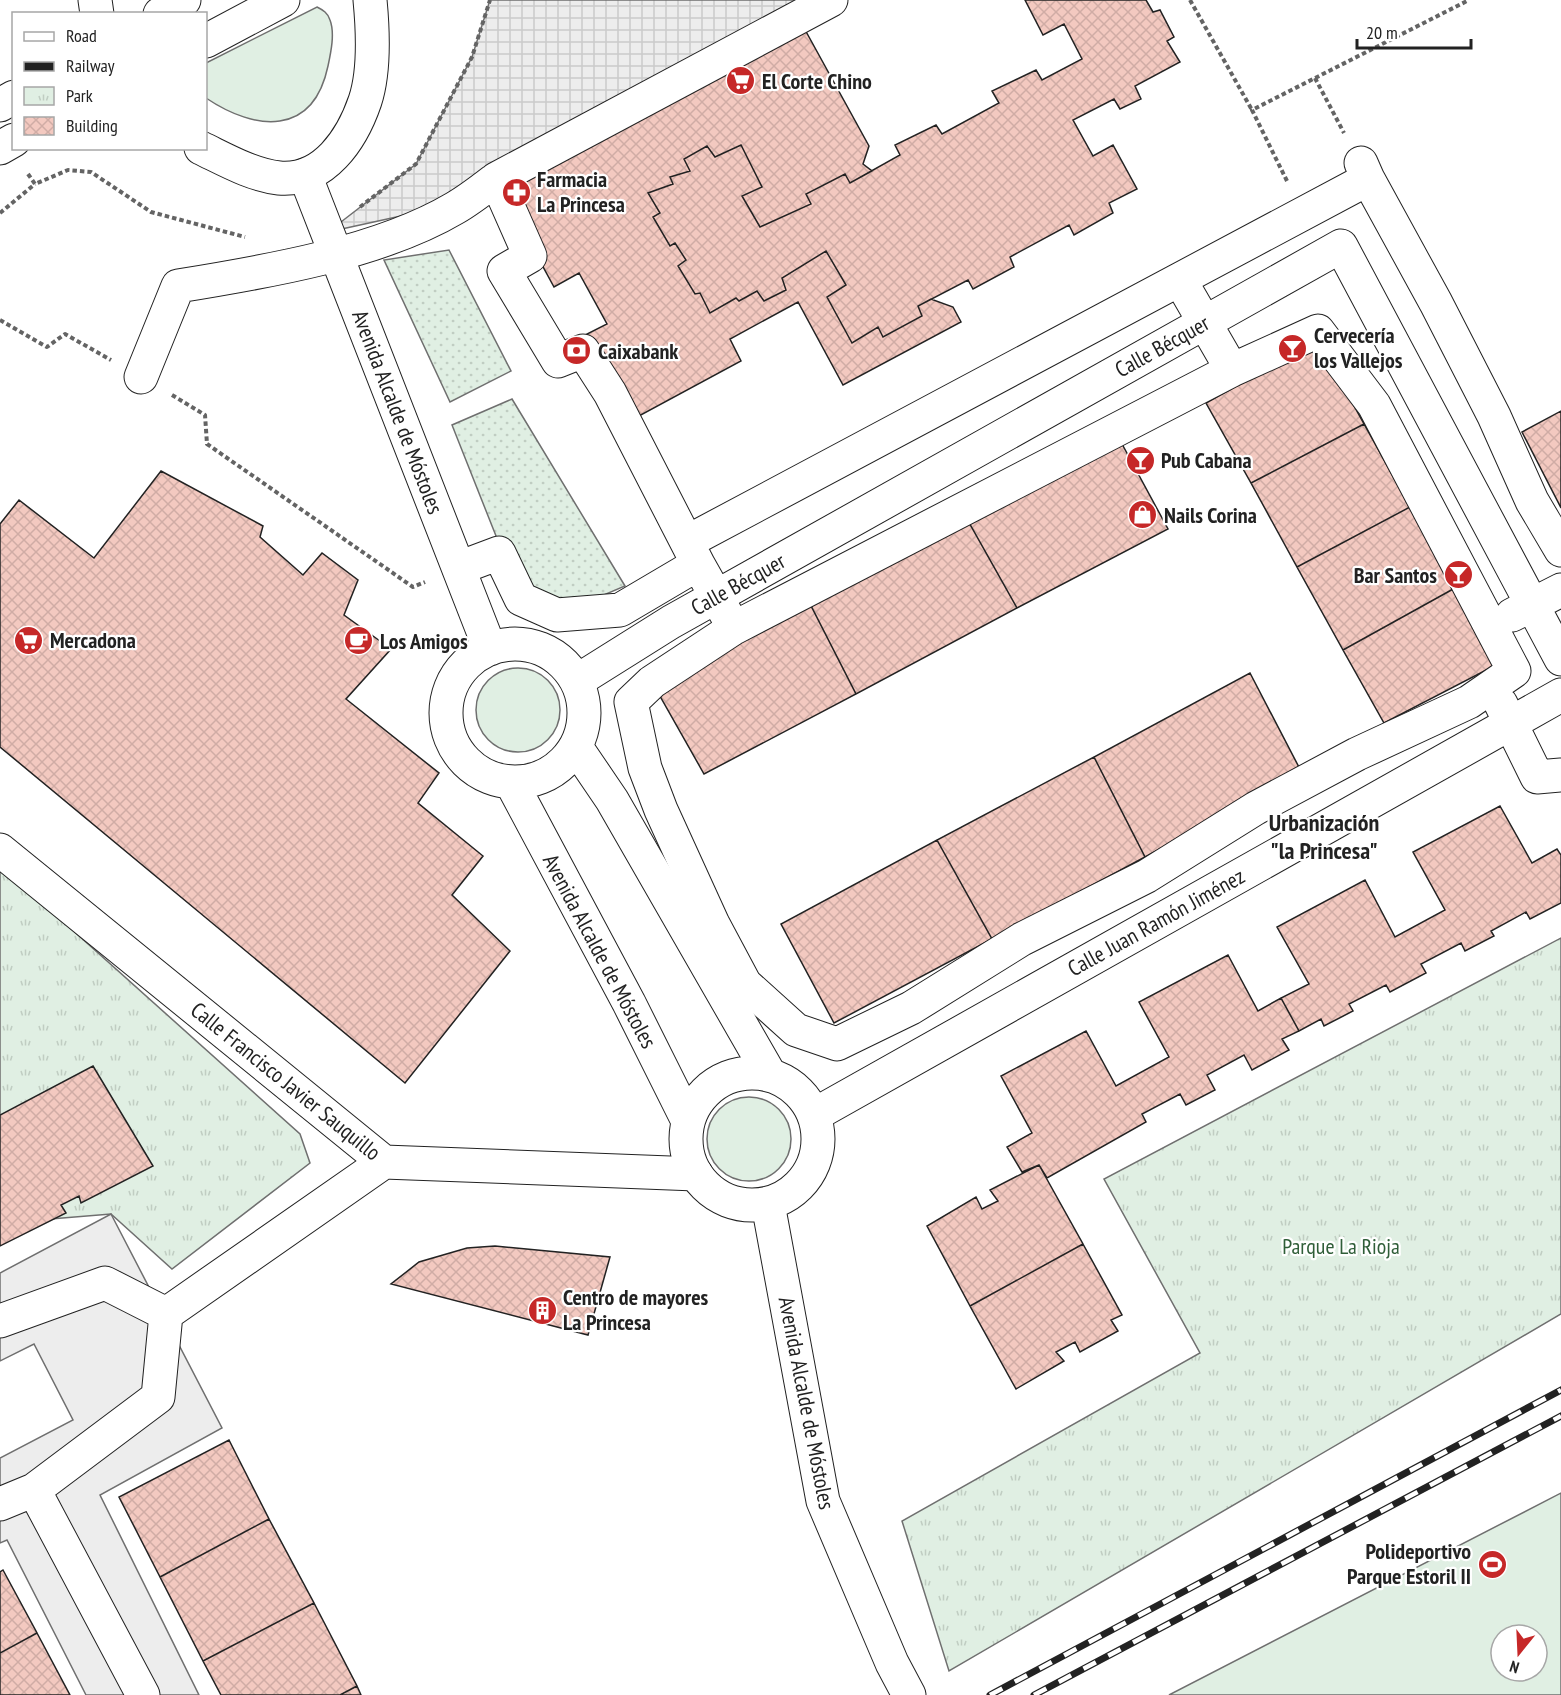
<svg xmlns="http://www.w3.org/2000/svg" width="1561" height="1695" viewBox="0 0 1561 1695" font-family="'PT Sans Narrow',sans-serif">
<style>
.grass{fill:url(#grass-dots);stroke:#6f6f6f;stroke-width:1.5}
.park{fill:url(#park-tufts);stroke:#6f6f6f;stroke-width:1.5}
.garden{fill:#e0efe3;stroke:#6f6f6f;stroke-width:1.5;fill-rule:evenodd}
.parking{fill:#ededed;stroke:#6f6f6f;stroke-width:1.5}
.plaza{fill:url(#plaza-grid);stroke:#6f6f6f;stroke-width:1.5}
.building{fill:url(#building-cross-hatch);stroke:#222;stroke-width:1.5}
.lines{fill:none;stroke-linecap:round;stroke-linejoin:round}
.street-casing{stroke:#222;stroke-width:35}
.secondary-casing{stroke:#222;stroke-width:35}
.primary-casing{stroke:#222;stroke-width:35}
.path{stroke:#646464;stroke-width:4;stroke-dasharray:4.5 3;stroke-linecap:butt}
.street{stroke:#fff;stroke-width:33}
.secondary{stroke:#fff;stroke-width:33}
.primary{stroke:#fff;stroke-width:33}
.rail-casing{stroke:#222;stroke-width:7}
.rail{stroke:#fff;stroke-width:4.5;stroke-dasharray:14;stroke-linecap:butt}
.labels{text-anchor:middle;stroke-width:4.5;stroke-linejoin:round;paint-order:stroke}
.poi-label{font-size:22px;font-weight:bold;fill:#222;stroke:#fff;text-anchor:start}
.street-label{font-size:22px;fill:#222;stroke:#fff}
.park-label{font-size:22px;fill:#2f5e38;stroke:#fff}
.neighbourhood-label{font-size:24px;font-weight:bold;fill:#222;stroke:#fff}
</style>
<defs>
<pattern id="grass-dots" width="8" height="8" patternUnits="userSpaceOnUse" patternTransform="scale(1.5)"><rect width="8" height="8" fill="#e0efe3"/><path d="M2 2h.1M6 6h.1" fill="none" stroke="#c0cdc2" stroke-width="1.8" stroke-linecap="round"/></pattern>
<pattern id="park-tufts" width="24" height="20" patternUnits="userSpaceOnUse" patternTransform="scale(1.5)"><rect width="24" height="20" fill="#e0efe3"/><path d="M3 7l-1-3M5 7V3M7 7l1-3M15 17l-1-3M17 17v-4M19 17l1-3" fill="none" stroke="#c0cdc2"/></pattern>
<pattern id="plaza-grid" width="8" height="8" patternUnits="userSpaceOnUse" patternTransform="scale(1.5)"><rect width="8" height="8" fill="#ededed"/><path d="M0 4h8M4 0v8" fill="none" stroke="#cbcbcb"/></pattern>
<pattern id="building-cross-hatch" width="8" height="8" patternUnits="userSpaceOnUse" patternTransform="scale(1.5)"><rect width="8" height="8" fill="#f3c9c0"/><path d="M0 0l8 8M0 8l8-8" fill="none" stroke="#d0aca5"/></pattern>
</defs>
<rect width="100%" height="100%" fill="#fff"/>
<path class="grass" d="M449,250L511,371L450,402L384,260Z
M512,399L625,586L557,615L521,599L452,425Z"/>
<path class="park" d="M0,865L300,1134L310,1163L172,1269L111,1214L14,1222L0,1231Z
M1561,938V1314L949,1671L902,1521L1200,1353L1104,1179Z"/>
<path class="garden" d="M317,7C323,10 328,13 330,20C335,33 331,52 328,66C313,137 255,131 206,98V63Z
M476 710a42 42 0 1 1 84 0a42 42 0 1 1-84 0Z
M707 1139a42 42 0 1 1 84 0a42 42 0 1 1-84 0Z
M1561,1493V1695H1169ZM1501,1635H1537V1671H1501Z"/>
<path class="parking" d="M111,1214L222,1428L100,1495L199,1695H86L7,1540L0,1543V1458L73,1420L34,1344L0,1361V1273Z"/>
<path class="plaza" d="M490,0H832L442,207L328,232L416,164L472,57Z"/>
<path class="building" d="M1025,0H1146L1153,12L1160,10L1174,37L1167,41L1180,62L1135,86L1141,99L1120,109L1114,99L1073,120L1093,156L1113,145L1137,189L1109,203L1113,213L1074,235L1069,225L1010,257L1014,267L973,289L968,280L918,306L922,316L883,337L878,327L852,343L827,297L846,285L826,251L782,278L786,290L764,301L757,291L739,301L736,298L710,313L700,293L695,294L678,266L686,260L675,243L670,246L653,217L660,213L648,193L673,184L670,177L690,171L684,159L707,146L715,157L741,145L762,187L742,196L760,227L811,204L806,194L845,174L850,183L900,155L895,145L936,125L942,134L999,103L992,91L1036,70L1042,80L1082,59L1064,24L1043,35Z
M798,17L869,146L863,164L872,171L850,183L845,174L806,194L811,204L760,227L742,196L762,187L741,145L715,157L707,146L684,159L690,171L670,177L673,184L648,193L660,213L653,217L670,246L675,243L686,260L678,266L695,294L700,293L710,313L736,298L739,301L757,291L764,301L786,290L782,278L826,251L846,285L827,297L852,343L878,327L883,337L922,316L918,306L931,299L953,307L961,322L843,385L798,302L730,339L741,361L626,423L585,335L607,324L579,273L554,287L498,184Z
M1318,341L1364,424L1251,483L1206,403Z
M1561,411V508L1522,432Z
M1364,424L1410,507L1297,567L1251,483Z
M1115,431L1168,529L1017,608L962,510Z
M161,471L263,526L260,537L303,575L322,553L358,580L344,615L391,649L346,699L439,773L418,803L483,856L452,895L510,951L405,1083L0,747V524L19,500L94,558Z
M1410,507L1455,588L1343,650L1297,567Z
M962,510L1017,608L856,694L804,592Z
M1455,588L1498,664L1384,723L1343,650Z
M804,592L856,694L704,774L652,682Z
M1250,673L1302,773L1145,857L1094,757Z
M1094,757L1145,857L992,939L937,840Z
M1500,806L1532,863L1557,849L1561,855V903L1530,919L1526,912L1491,931L1494,936L1465,951L1461,943L1421,964L1426,973L1390,992L1386,985L1349,1004L1353,1011L1324,1026L1321,1019L1299,1031L1281,998L1309,984L1277,927L1365,880L1395,937L1445,910L1413,852Z
M937,840L992,939L834,1023L781,924Z
M1228,955L1258,1011L1281,998L1299,1031L1282,1039L1289,1050L1252,1070L1244,1055L1207,1075L1215,1090L1186,1105L1180,1094L1142,1114L1146,1122L1047,1178L1039,1165L1022,1172L1007,1147L1032,1133L1001,1076L1086,1031L1116,1086L1169,1057L1139,1002Z
M93,1066L153,1166L81,1203L79,1196L61,1205L66,1213L0,1246V1115Z
M1039,1165L1083,1244L970,1306L927,1226L976,1197L982,1209L998,1201L990,1190Z
M1083,1244L1122,1315L1111,1320L1118,1331L1080,1352L1075,1342L1056,1352L1064,1361L1016,1389L970,1306Z
M495,1246L610,1257L588,1335L391,1284L419,1262L467,1248Z
M229,1440L269,1519L160,1577L119,1497Z
M269,1519L314,1603L203,1661L160,1577Z
M3,1570L37,1633L0,1653V1572Z
M314,1603L357,1686L340,1695H221L203,1661Z
M37,1633L70,1695H0V1653Z
M357,1686L361,1695H340Z"/>
<g class="lines">
<defs>
<path id="street" d="M496,179L831,0
M1368,179L1436,303L1494,416L1532,501L1561,550
M1180,280L1232,370
M141,377L178,286C265,272 379,253 455,208C469,200 483,189 496,179L530,256L504,271L558,361L583,351L610,393L698,564L620,610L557,615L521,599L499,553L459,568
M687,542L1368,179L1361,163
M698,564L734,628L1232,370L1318,331L1374,405L1514,671L1469,702L1357,754L1256,808L1147,876L1022,939L911,1008L837,1044L796,1030L745,984L713,924L661,810L645,768L631,702L652,682L734,628
M1512,615L1561,590
M577,681L671,622L1341,246L1561,659
M1501,704L1537,777L1561,775
M0,850L384,1162L696,1174
M814,1115L1561,695
M0,1321L105,1283L166,1314
M34,1490L143,1695
M0,1504L34,1490L158,1397L166,1314L384,1162"/>
<path id="secondary" d="M305,175L490,649
M446 713a69 69 0 1 1 138 0a69 69 0 1 1-138 0Z
M576,747L612,800L770,1075
M511,782L629,1003L688,1121
M686 1139a66 66 0 1 1 132 0a66 66 0 1 1-132 0Z
M768,1204L823,1501L892,1663L909,1695"/>
<path id="primary" d="M95,0L97,14
M160,14L184,0
M206,41L283,0
M0,105L14,97
M0,148L14,140
M201,148C226,160 252,175 279,178C324,182 352,139 365,101C375,71 373,31 370,0"/>
</defs>
<use href="#street" class="street-casing"/>
<use href="#secondary" class="secondary-casing"/>
<use href="#primary" class="primary-casing"/>
<path class="path" d="M1190,0L1252,110
M1315,78L1344,133
M28,174L35,184L68,170L91,172L151,212L245,237
M1287,181L1252,110L1469,0
M360,207L416,164L472,57L490,0
M0,213L35,184
M0,320L47,347L65,334L111,360
M172,395L205,415L207,444L413,587L425,582"/>
<use href="#street" class="street"/>
<use href="#secondary" class="secondary"/>
<use href="#primary" class="primary"/>
<defs>
<path id="rail" d="M990,1695L1561,1390
M1034,1695L1561,1416"/>
</defs>
<use href="#rail" class="rail-casing"/>
<use href="#rail" class="rail"/>
</g>
<defs>
<symbol id="supermarket-disc" viewBox="-11 -11 22 22"><circle r="9.5" fill="#c62828" stroke="#fff"/><path d="M-6-5.5h2.5l.6 2H6L4.5 2H-2.5L-4.4-4H-6ZM-1.5 3.2a1.3 1.3 0 1 0 .1 0ZM3 3.2a1.3 1.3 0 1 0 .1 0Z" fill="#fff"/></symbol>
<symbol id="pharmacy-disc" viewBox="-11 -11 22 22"><circle r="9.5" fill="#c62828" stroke="#fff"/><path d="M-2-6h4v4h4v4h-4v4h-4v-4h-4v-4h4Z" fill="#fff"/></symbol>
<symbol id="bar-disc" viewBox="-11 -11 22 22"><circle r="9.5" fill="#c62828" stroke="#fff"/><path d="M-6-5H6L.8 .8V4.5H3.5V6h-7V4.5H-.8V.8Z" fill="#fff"/></symbol>
<symbol id="bank-disc" viewBox="-11 -11 22 22"><circle r="9.5" fill="#c62828" stroke="#fff"/><path d="M-6-4H6V4H-6ZM0-2.3a2.3 2.3 0 1 0 0 4.6a2.3 2.3 0 1 0 0-4.6Z" fill="#fff"/></symbol>
<symbol id="shop-disc" viewBox="-11 -11 22 22"><circle r="9.5" fill="#c62828" stroke="#fff"/><path d="M-5-2.5h2.3a2.7 3.5 0 0 1 5.4 0H5L5.5 6h-11ZM-1.5-2.5h3a1.5 2.3 0 0 0-3 0Z" fill="#fff"/></symbol>
<symbol id="cafe-disc" viewBox="-11 -11 22 22"><circle r="9.5" fill="#c62828" stroke="#fff"/><path d="M-5.5-4.5H6V0H3Q3 3.5 0 3.5H-2.5Q-5.5 3.5-5.5 0ZM3-3.2v2h1.7v-2ZM-6 4.5H4V6H-6Z" fill="#fff"/></symbol>
<symbol id="building-disc" viewBox="-11 -11 22 22"><circle r="9.5" fill="#c62828" stroke="#fff"/><path d="M-4-6H4V6H1V3H-1V6H-4ZM-2.5-4.3h1.7v1.8h-1.7ZM.8-4.3h1.7v1.8H.8ZM-2.5-1h1.7V.8h-1.7ZM.8-1h1.7V.8H.8Z" fill="#fff"/></symbol>
<symbol id="stadium-disc" viewBox="-11 -11 22 22"><circle r="9.5" fill="#c62828" stroke="#fff"/><path d="M0-5a6.5 5 0 1 0 0 10a6.5 5 0 1 0 0-10ZM-3.5-1.8h7v3.6h-7Z" fill="#fff"/></symbol>
</defs>
<g fill-rule="evenodd">
<use href="#supermarket-disc" x="724" y="64" width="33" height="33"/>
<use href="#pharmacy-disc" x="500" y="176" width="33" height="33"/>
<use href="#bar-disc" x="1276" y="332" width="33" height="33"/>
<use href="#bank-disc" x="560" y="334" width="33" height="33"/>
<use href="#bar-disc" x="1124" y="444" width="33" height="33"/>
<use href="#shop-disc" x="1126" y="498" width="33" height="33"/>
<use href="#bar-disc" x="1442" y="558" width="33" height="33"/>
<use href="#supermarket-disc" x="12" y="624" width="33" height="33"/>
<use href="#cafe-disc" x="342" y="624" width="33" height="33"/>
<use href="#building-disc" x="526" y="1294" width="33" height="33"/>
<use href="#stadium-disc" x="1476" y="1548" width="33" height="33"/>
</g>
<g class="labels">
<g class="poi-label">
<text x="762" y="89">El Corte Chino</text>
<text x="537" y="187">Farmacia<tspan x="537" dy="25">La Princesa</tspan></text>
<text x="1314" y="343">Cervecería<tspan x="1314" dy="25">los Vallejos</tspan></text>
<text x="598" y="359">Caixabank</text>
<text x="1161" y="468">Pub Cabana</text>
<text x="1164" y="523">Nails Corina</text>
<text x="1437" y="583" text-anchor="end">Bar Santos</text>
<text x="50" y="648">Mercadona</text>
<text x="380" y="649">Los Amigos</text>
<text x="563" y="1305">Centro de mayores<tspan x="563" dy="25">La Princesa</tspan></text>
<text x="1471" y="1559" text-anchor="end">Polideportivo<tspan x="1471" dy="25">Parque Estoril II</tspan></text>
</g>
<g class="street-label">
<text transform="translate(1162 346) rotate(-29)" y="8">Calle Bécquer</text>
<text transform="translate(398 412) rotate(69)" y="8">Avenida Alcalde de Móstoles</text>
<text transform="translate(738 584) rotate(-29)" y="8">Calle Bécquer</text>
<text transform="translate(1156 922) rotate(-29)" y="8">Calle Juan Ramón Jiménez</text>
<text transform="translate(600 951) rotate(62)" y="8">Avenida Alcalde de Móstoles</text>
<text transform="translate(286 1081) rotate(39)" y="8">Calle Francisco Javier Sauquillo</text>
<text transform="translate(807 1403) rotate(79)" y="8">Avenida Alcalde de Móstoles</text>
</g>
<g class="park-label">
<text x="1341" y="1254">Parque La Rioja</text>
</g>
<g class="neighbourhood-label">
<text x="1324" y="831">Urbanización<tspan x="1324" dy="28">"la Princesa"</tspan></text>
</g>
</g>
<rect x="12" y="12" width="195" height="138" fill="#ffffff" stroke="#a7a7a7" stroke-width="1.5"/>
<rect x="24" y="32" width="30" height="9" fill="#ffffff" stroke="#a7a7a7" stroke-width="1.5"/>
<text x="66" y="42" font-size="18" fill="#222222">Road</text>
<rect x="24" y="62" width="30" height="9" fill="#222222" stroke="#a7a7a7" stroke-width="1.5"/>
<text x="66" y="72" font-size="18" fill="#222222">Railway</text>
<rect x="24" y="87" width="30" height="18" fill="url(#park-tufts)" stroke="#a7a7a7" stroke-width="1.5"/>
<text x="66" y="102" font-size="18" fill="#222222">Park</text>
<rect x="24" y="117" width="30" height="18" fill="url(#building-cross-hatch)" stroke="#a7a7a7" stroke-width="1.5"/>
<text x="66" y="132" font-size="18" fill="#222222">Building</text>
<g transform="translate(1519 1653) rotate(198)"><circle r="28" fill="#ffffff" stroke="#a7a7a7" stroke-width="1.5"/>
<path d="M0-4.5L10 22L0 15L-10 22Z" fill="#c62828"/>
<text y="-9" font-size="16" font-weight="bold" text-anchor="middle" fill="#222222">N</text>
</g>
<path d="M1357 39v9h114v-9" fill="none" stroke="#222222" stroke-width="3"/>
<text x="1366" y="39" font-size="18" fill="#222222" stroke="#ffffff" stroke-width="4.5" paint-order="stroke">20 m</text>
</svg>
